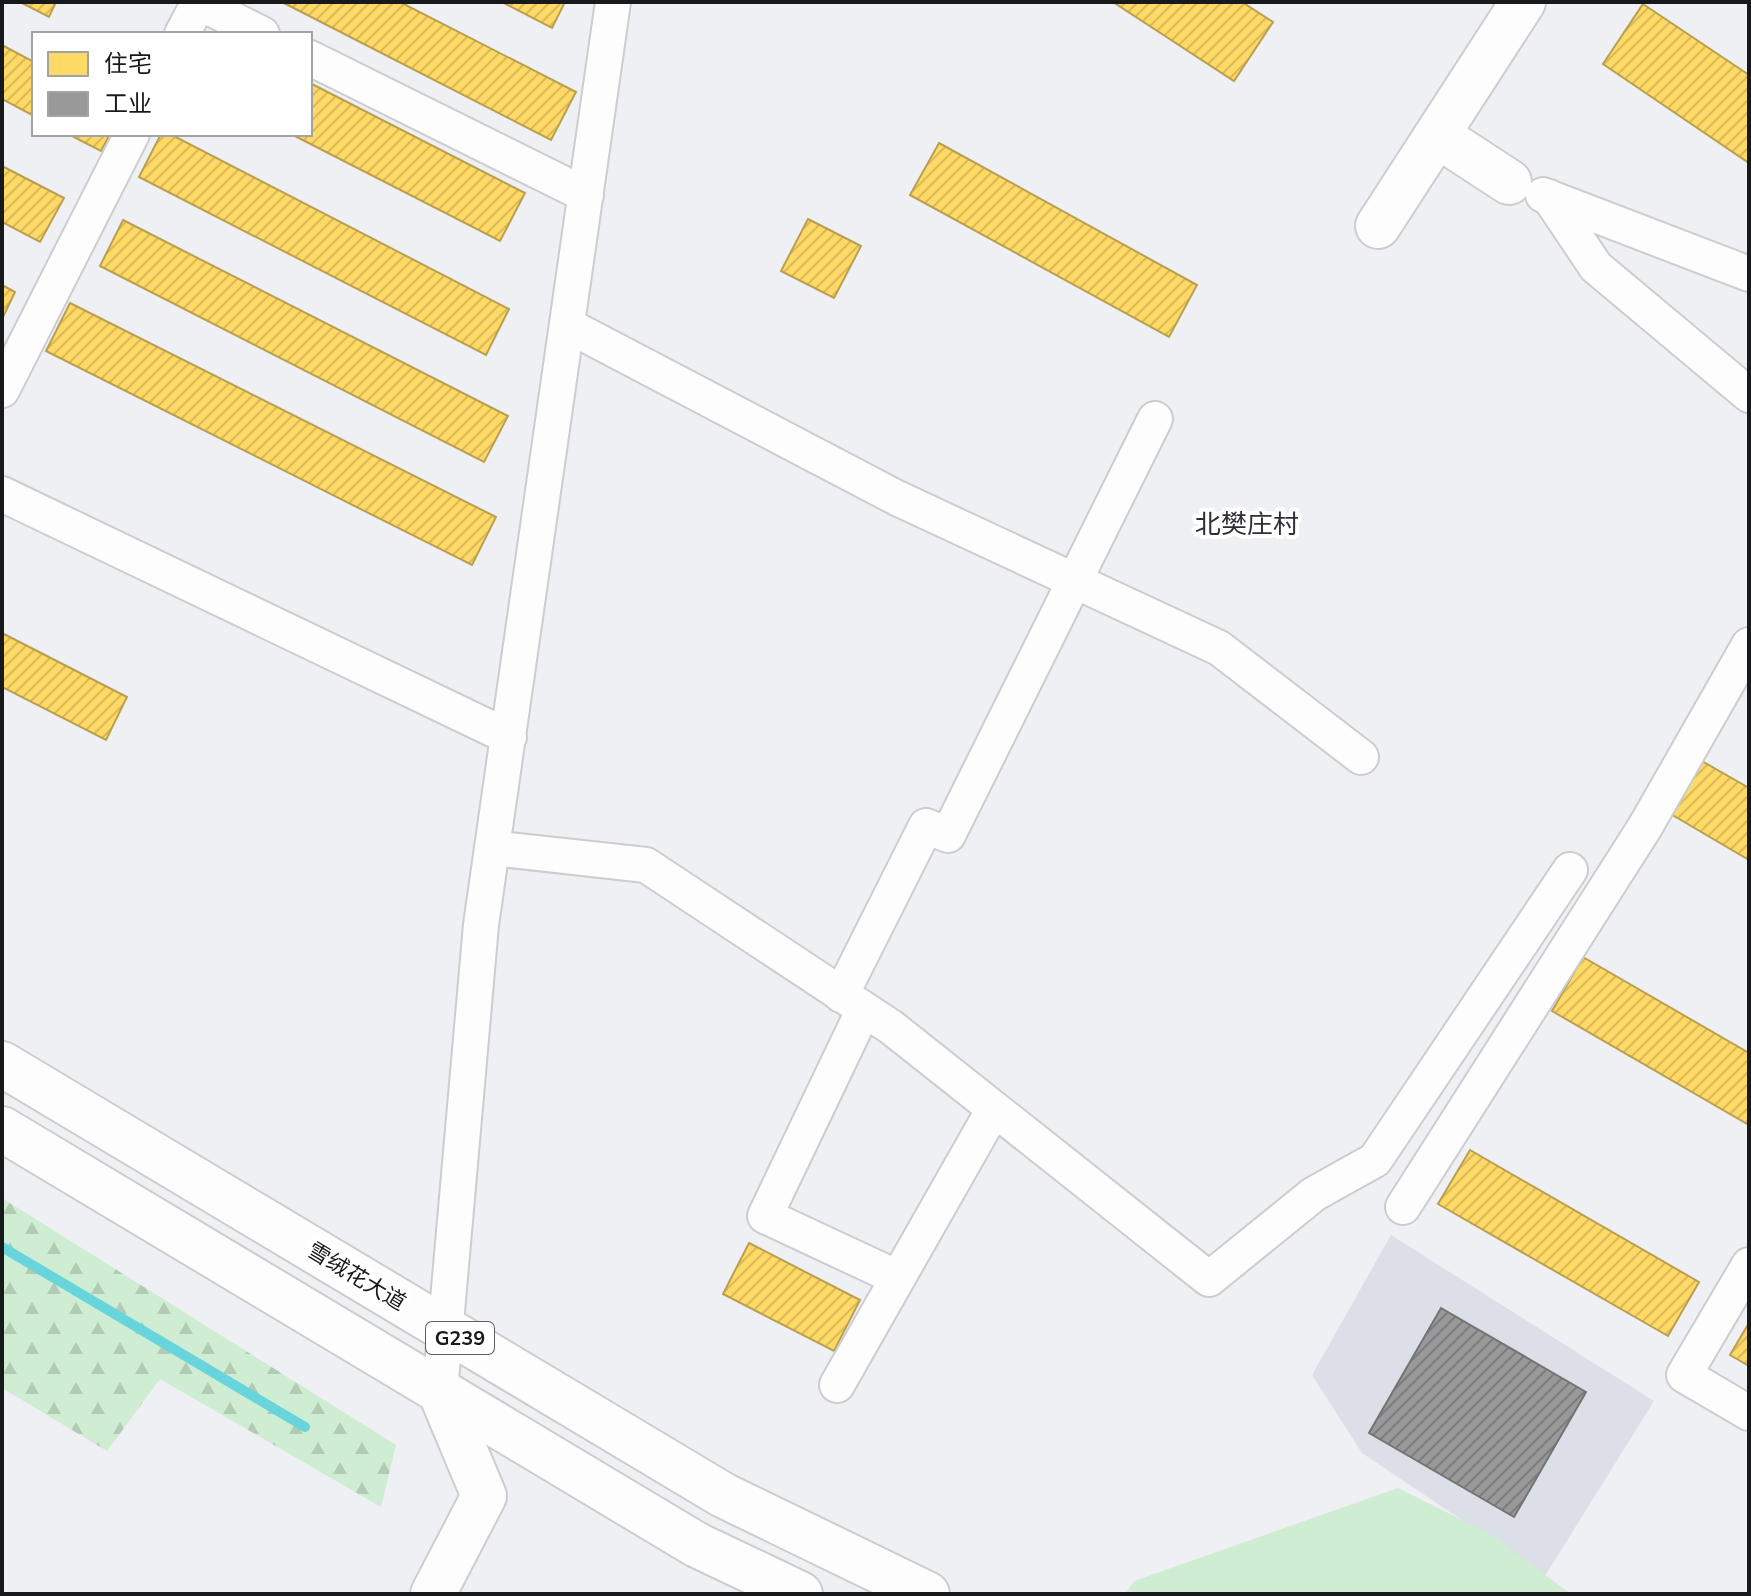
<svg xmlns="http://www.w3.org/2000/svg" width="1751" height="1596" viewBox="0 0 1751 1596" font-family="'Nunito Sans','Noto Sans SC',sans-serif">
<style>
.built{fill:#dcdfe7}
.green{fill:#cfedd2}
.forest{fill:url(#forest-firs)}
.homes{fill:url(#homes-hatch);stroke:#ba9f4f;stroke-width:2}
.industry{fill:url(#industry-hatch);stroke:#727373;stroke-width:2}
.lines{fill:none;stroke-linecap:round;stroke-linejoin:round}
.stream{stroke:#68d4dc;stroke-width:10}
.minor-casing{stroke:#cccdcf;stroke-width:38}
.tertiary-casing{stroke:#cccdcf;stroke-width:48}
.trunk-casing{stroke:#cccdcf;stroke-width:48}
.minor{stroke:#fdfdfd;stroke-width:34}
.tertiary{stroke:#fdfdfd;stroke-width:44}
.trunk{stroke:#fdfdfd;stroke-width:44}
.labels{text-anchor:middle;stroke-width:8;stroke-linejoin:round;paint-order:stroke}
.shield{fill:#fff;stroke:#5d5e5f;stroke-width:2}
.shield-label{font-size:20px;font-weight:bold;fill:#18191a}
.street-label{font-size:22px;fill:#18191a;stroke:#fff}
.quarter-label{font-size:26px;fill:#2e2f33;stroke:#fff}
</style>
<defs>
<pattern id="forest-firs" width="22" height="20" patternUnits="userSpaceOnUse" patternTransform="scale(2)"><rect width="22" height="20" fill="#cfedd2"/><path d="M5 1l3.5 6h-7zM16 11l3.5 6h-7z" fill="#b1cbb4"/></pattern>
<pattern id="homes-hatch" width="6" height="6" patternUnits="userSpaceOnUse" patternTransform="scale(2)"><rect width="6" height="6" fill="#ffd966"/><path d="M-1 1l2-2M0 6l6-6M5 7l2-2" fill="none" stroke="#daba58"/></pattern>
<pattern id="industry-hatch" width="6" height="6" patternUnits="userSpaceOnUse" patternTransform="scale(2)"><rect width="6" height="6" fill="#999"/><path d="M-1 1l2-2M0 6l6-6M5 7l2-2" fill="none" stroke="#7c7c7c"/></pattern>
</defs>
<rect width="100%" height="100%" fill="#eff0f4"/>
<path class="built" d="M1391,1235L1654,1401L1545,1576L1362,1453L1312,1375Z"/>
<path class="green" d="M1398,1488L1492,1535L1571,1594H1125L1134,1581Z"/>
<path class="forest" d="M2,1198L396,1445L381,1507L160,1379L107,1451L2,1388Z"/>
<path class="homes" d="M20,2H56L49,17Z
M282,2H400L576,92L551,140Z
M502,2H565L552,28Z
M1113,2H1242L1273,22L1234,81Z
M1643,4L1749,75V163L1603,64Z
M2,45L34,62V116L2,99Z
M310,83L525,193L500,241L291,134H310Z
M68,134H110L101,151Z
M161,134H170L509,309L486,355L139,177Z
M939,143L1197,285L1169,337L910,195Z
M2,166L64,198L40,242L2,222Z
M808,219L861,246L834,298L781,271Z
M123,220L508,416L484,462L100,266Z
M2,285L15,292L2,319Z
M70,303L496,517L472,565L46,351Z
M2,633L127,697L106,740L2,687Z
M1700,760L1749,788V860L1669,813Z
M1583,957L1749,1053V1125L1552,1011Z
M1470,1150L1699,1282L1668,1336L1438,1204Z
M749,1243L860,1300L834,1351L723,1294Z
M1749,1323V1366L1730,1355Z"/>
<path class="industry" d="M1441,1308L1586,1392L1514,1517L1369,1433Z"/>
<g class="lines">
<path class="stream" d="M2,1247L305,1427"/>
<defs>
<path id="minor" d="M198,2L262,34
M182,34L199,2
M310,58L586,195
M1543,195L1749,274
M1549,197L1596,267L1749,395
M567,325L897,498L1219,648L1361,757
M2,390L132,134
M2,494L509,737
M492,848L646,865L891,1027L1209,1279L1314,1194L1375,1160L1570,870
M841,995L926,826L948,835L1155,419
M864,1009L765,1216L898,1278
M1403,1207L1645,827L1749,645
M1749,1265L1684,1375L1749,1413
M837,1385L994,1109
M440,1391L481,925L613,2"/>
<path id="tertiary" d="M1437,135L1509,182
M1378,226L1523,2
M433,1594L484,1496L440,1391"/>
<path id="trunk" d="M2,1064L723,1495L927,1594
M2,1129L697,1545L800,1594"/>
</defs>
<use href="#minor" class="minor-casing"/>
<use href="#tertiary" class="tertiary-casing"/>
<use href="#trunk" class="trunk-casing"/>
<use href="#minor" class="minor"/>
<use href="#tertiary" class="tertiary"/>
<use href="#trunk" class="trunk"/>
</g>
<g class="labels">
<rect class="shield" x="426" y="1322" width="68" height="32" rx="6"/>
<g class="shield-label">
<text x="460" y="1345">G239</text>
</g>
<g class="street-label">
<text transform="translate(357 1276) rotate(31)" y="8">雪绒花大道</text>
</g>
<g class="quarter-label">
<text x="1247" y="533">北樊庄村</text>
</g>
</g>
<rect width="1751" height="1596" fill="none" stroke="#18191a" stroke-width="8"/>
<rect x="32" y="32" width="280" height="104" fill="#ffffff" stroke="#a3a3a3" stroke-width="2"/>
<rect x="48" y="52" width="40" height="24" fill="#ffd966" stroke="#a3a3a3" stroke-width="2"/>
<text x="104" y="72" font-size="24" fill="#18191a">住宅</text>
<rect x="48" y="92" width="40" height="24" fill="#999999" stroke="#a3a3a3" stroke-width="2"/>
<text x="104" y="112" font-size="24" fill="#18191a">工业</text>
</svg>
